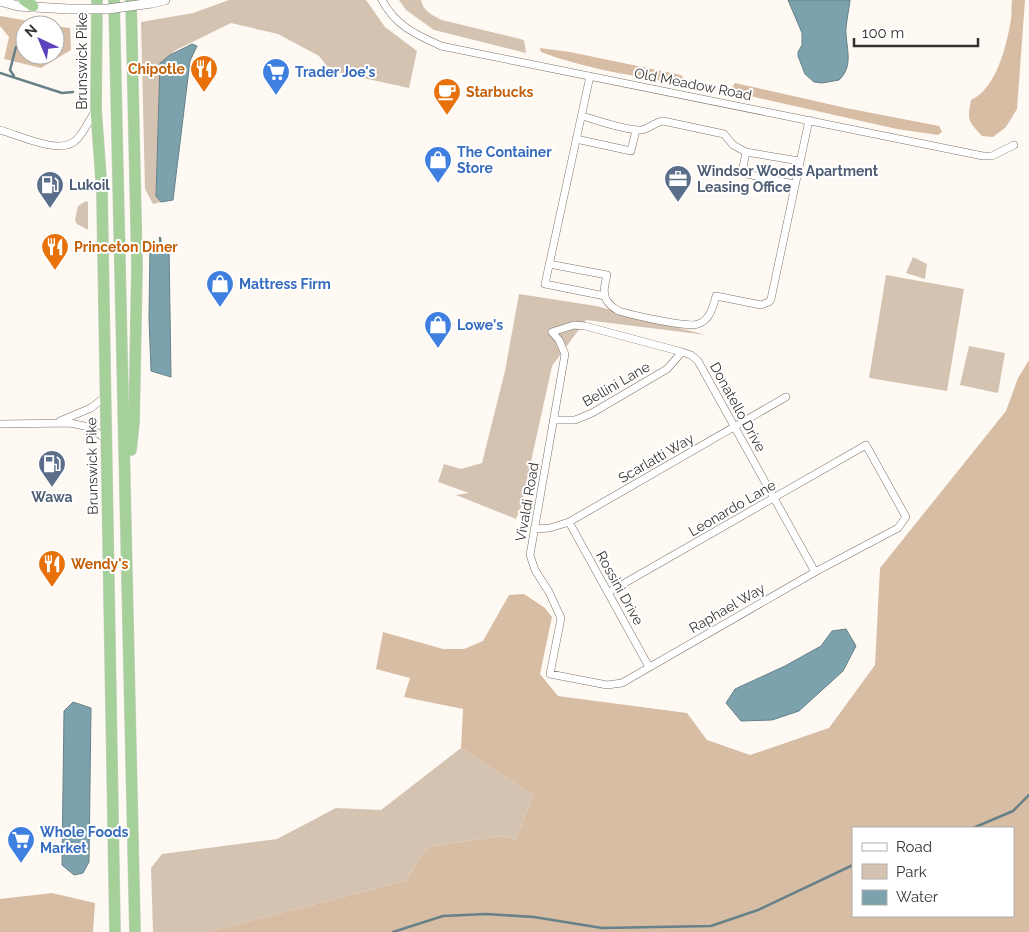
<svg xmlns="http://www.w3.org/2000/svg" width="1029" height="932" viewBox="0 0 1029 932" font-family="Raleway,sans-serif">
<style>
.green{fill:#d5c3b2}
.forest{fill:#d8bda5;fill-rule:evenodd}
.water{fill:#7ba2ad;stroke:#678188}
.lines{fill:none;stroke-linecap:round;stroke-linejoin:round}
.stream{stroke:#678188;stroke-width:2.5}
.minor-casing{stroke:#7c736b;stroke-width:8}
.tertiary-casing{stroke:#7c736b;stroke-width:10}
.trunk-casing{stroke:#d7d6d6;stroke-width:12}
.minor{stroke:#fff;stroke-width:7}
.tertiary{stroke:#fff;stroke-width:9}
.trunk{stroke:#a6d09a;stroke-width:11}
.tertiary-bridge-casing{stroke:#7c736b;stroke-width:10;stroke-linecap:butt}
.tertiary-bridge{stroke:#fff;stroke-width:9}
.labels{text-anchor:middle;stroke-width:4;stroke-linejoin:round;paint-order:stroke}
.street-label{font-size:14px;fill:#373330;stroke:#fff}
.food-label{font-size:14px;font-weight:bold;fill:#c56008;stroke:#fff;text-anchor:start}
.shop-label{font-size:14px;font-weight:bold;fill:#366cbe;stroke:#fff;text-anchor:start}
.service-label{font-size:14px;font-weight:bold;fill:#4e5e75;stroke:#fff;text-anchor:start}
</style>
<rect width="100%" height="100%" fill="#fff9f3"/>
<path class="green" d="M229,0H366L385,27L417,51L409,88L331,71L319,56L278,34L231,23L176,50L160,63L156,196L161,202L153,204L145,189L141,22L193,13Z
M399,0H421C423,11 432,15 442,20L524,40L526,53L434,30L406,10Z
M86,201L88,202V230L77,224L75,220L78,206Z
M913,257L927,264L925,279L906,273Z
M886,275L964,289L947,391L869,378Z
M519,294L596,306L706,335L586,320L552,366L521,507L516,519L456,495L469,493L438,482L444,464L461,469L482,463L505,371Z
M969,346L1005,353L998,393L960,385Z
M461,748L533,795L516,839L501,836L428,847L405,881L206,932H153L151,868L162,854L277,839L336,808L381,810Z"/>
<path class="forest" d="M1012,0H1025L1017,109L1006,127L993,137L982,136C968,121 967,121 971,100C996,89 1007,45 1011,19C1012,13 1011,6 1012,0Z
M0,16L52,25H25V55H55V26L70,28L71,50L41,68L4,59L9,37L0,26Z
M540,48L570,52L681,75L685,80L684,83L681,84C634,76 586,69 541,52Z
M735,83L846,108L939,126L942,132L938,135L897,129L732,92L730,90Z
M1029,360V932H206L405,881L428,847L501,836L516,839L533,795L461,748L463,709L404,697L410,678L376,669L383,632L443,649H464L483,641L509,595L524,594L545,608L552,617L540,674L558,696L687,713L707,740L750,755L829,728L875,665L880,568L1006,411L1018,378ZM853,828H1013V916H853Z
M52,893L95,903L93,932H0V899Z"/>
<path class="water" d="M788,0H850C849,9 847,18 846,28C845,46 855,65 839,80L822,83L814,82L805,74L798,56V52L802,45V33Z
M192,44L197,46L190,61L173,200L161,202L156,196L160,63L170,55Z
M150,246H169L171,377L151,371L149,318Z
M846,629L856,646L843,671L799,711L772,720L741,721L726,703L735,689L785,666L821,646L832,631Z
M73,702L91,708L89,862L83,873L74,875L62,865L64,711Z"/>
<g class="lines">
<path class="stream" d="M0,73L62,93L73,92
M14,76L10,70L16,47
M160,238L161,248
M973,828L1013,811L1029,795
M393,932L443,916L486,914L534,917L602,928L711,926L758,910L853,865"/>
<defs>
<path id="minor" d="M382,0C396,26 415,34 441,46L983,156H992L1014,145
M590,76L545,284L605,296
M582,116C596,120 627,131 641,130C649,129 655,122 663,121L724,134L733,145L746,152L799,161
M0,130C19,135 59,155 75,141C82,136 90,119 95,111
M576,139L631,151L636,130
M746,152L742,173L794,184
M549,264L607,275C605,284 602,293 607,301C610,305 615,309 619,311C632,315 688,328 698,324C710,320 713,307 716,296L761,305L769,302L771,299L809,120
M555,420H575L592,413L667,369L682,352
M60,421L91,408L106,396
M0,424L70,423L89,427L106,439
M569,522L649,667
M534,529L550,528L569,522L786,397
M609,592L866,445L906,517L898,528L815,572L622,683L607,685L550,674L561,618L549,592L535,570L530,555L565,354L559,340L552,332L574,325L585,326L682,352L691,355L698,361L815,572"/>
<path id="tertiary" d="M0,1L18,6L68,9
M152,3L165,0"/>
<path id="trunk" d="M24,0L33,6
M97,0L96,109L102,193L115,932
M114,0L135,932
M131,450L134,422L137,266L131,0"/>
</defs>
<use href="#minor" class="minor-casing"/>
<use href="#tertiary" class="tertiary-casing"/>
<use href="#trunk" class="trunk-casing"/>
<use href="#minor" class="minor"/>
<use href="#tertiary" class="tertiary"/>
<use href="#trunk" class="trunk"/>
<defs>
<path id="tertiary-bridge" d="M68,9H108L152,3"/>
</defs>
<use href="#tertiary-bridge" class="tertiary-bridge-casing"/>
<use href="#tertiary-bridge" class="tertiary-bridge"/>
</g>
<defs>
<symbol id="restaurant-pin" viewBox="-11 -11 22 30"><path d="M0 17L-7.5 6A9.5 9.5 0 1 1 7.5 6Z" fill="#e8710a" stroke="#fff"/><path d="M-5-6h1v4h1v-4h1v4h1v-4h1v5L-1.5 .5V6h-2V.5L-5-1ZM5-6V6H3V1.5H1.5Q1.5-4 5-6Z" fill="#fff"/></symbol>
<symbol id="supermarket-pin" viewBox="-11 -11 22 30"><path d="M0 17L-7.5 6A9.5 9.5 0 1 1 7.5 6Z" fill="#3f7fe0" stroke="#fff"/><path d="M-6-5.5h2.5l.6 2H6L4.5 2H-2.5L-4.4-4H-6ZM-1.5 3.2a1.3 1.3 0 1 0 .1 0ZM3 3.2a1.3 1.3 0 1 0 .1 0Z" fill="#fff"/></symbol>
<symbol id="cafe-pin" viewBox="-11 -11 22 30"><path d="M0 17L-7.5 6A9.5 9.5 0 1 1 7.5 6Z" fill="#e8710a" stroke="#fff"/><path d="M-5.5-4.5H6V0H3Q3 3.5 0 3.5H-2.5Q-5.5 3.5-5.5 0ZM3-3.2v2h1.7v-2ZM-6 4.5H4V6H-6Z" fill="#fff"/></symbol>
<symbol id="shop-pin" viewBox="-11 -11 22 30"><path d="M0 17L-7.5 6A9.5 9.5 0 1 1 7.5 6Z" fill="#3f7fe0" stroke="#fff"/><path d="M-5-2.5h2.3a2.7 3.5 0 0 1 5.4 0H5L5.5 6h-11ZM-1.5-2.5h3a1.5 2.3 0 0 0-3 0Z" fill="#fff"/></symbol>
<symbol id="office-pin" viewBox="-11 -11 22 30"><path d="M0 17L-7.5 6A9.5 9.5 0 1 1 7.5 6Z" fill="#5c6f8a" stroke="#fff"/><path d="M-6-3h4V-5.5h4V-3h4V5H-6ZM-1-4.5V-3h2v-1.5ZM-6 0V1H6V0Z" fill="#fff"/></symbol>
<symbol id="fuel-pin" viewBox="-11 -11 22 30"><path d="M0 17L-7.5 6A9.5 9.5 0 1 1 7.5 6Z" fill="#5c6f8a" stroke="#fff"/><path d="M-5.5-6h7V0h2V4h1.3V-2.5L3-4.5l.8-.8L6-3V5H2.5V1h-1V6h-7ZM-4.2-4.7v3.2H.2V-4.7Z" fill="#fff"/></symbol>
</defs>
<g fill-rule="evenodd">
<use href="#restaurant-pin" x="188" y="53" width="32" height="43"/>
<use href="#supermarket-pin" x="260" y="56" width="32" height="43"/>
<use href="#cafe-pin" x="431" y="76" width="32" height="43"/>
<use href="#shop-pin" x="422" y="144" width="32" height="43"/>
<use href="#office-pin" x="662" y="163" width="32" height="43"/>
<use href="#fuel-pin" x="34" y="169" width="32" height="43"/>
<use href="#restaurant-pin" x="39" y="231" width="32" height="43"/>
<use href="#shop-pin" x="204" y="268" width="32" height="43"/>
<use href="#shop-pin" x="422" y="309" width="32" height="43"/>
<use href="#fuel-pin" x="36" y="448" width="32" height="43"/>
<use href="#restaurant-pin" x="36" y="548" width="32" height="43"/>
<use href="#supermarket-pin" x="5" y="824" width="32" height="43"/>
</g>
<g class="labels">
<g class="street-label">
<text transform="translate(82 61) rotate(-90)" y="5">Brunswick Pike</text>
<text transform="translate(693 84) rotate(11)" y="5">Old Meadow Road</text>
<text transform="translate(616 384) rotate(-30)" y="5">Bellini Lane</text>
<text transform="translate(738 407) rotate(61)" y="5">Donatello Drive</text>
<text transform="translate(656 458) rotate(-30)" y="5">Scarlatti Way</text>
<text transform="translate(92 466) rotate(-91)" y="5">Brunswick Pike</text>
<text transform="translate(527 502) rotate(-80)" y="5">Vivaldi Road</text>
<text transform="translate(732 508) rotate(-30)" y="5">Leonardo Lane</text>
<text transform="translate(620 588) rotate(61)" y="5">Rossini Drive</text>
<text transform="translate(727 608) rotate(-30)" y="5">Raphael Way</text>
</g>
<g class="food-label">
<text x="185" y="74" text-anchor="end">Chipotle</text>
<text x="466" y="97">Starbucks</text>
<text x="74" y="252">Princeton Diner</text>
<text x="71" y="569">Wendy's</text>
</g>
<g class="shop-label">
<text x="295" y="77">Trader Joe's</text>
<text x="457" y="157">The Container<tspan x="457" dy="16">Store</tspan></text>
<text x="239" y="289">Mattress Firm</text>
<text x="457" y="330">Lowe's</text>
<text x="40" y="837">Whole Foods<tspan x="40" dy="16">Market</tspan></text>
</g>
<g class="service-label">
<text x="697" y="176">Windsor Woods Apartment<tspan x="697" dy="16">Leasing Office</tspan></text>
<text x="69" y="190">Lukoil</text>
<text x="52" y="502" text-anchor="middle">Wawa</text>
</g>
</g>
<rect x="852" y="827" width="162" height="90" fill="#ffffff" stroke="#afadac"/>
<rect x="862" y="843" width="25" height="8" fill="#ffffff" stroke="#afadac"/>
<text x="896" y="852" font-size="15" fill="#373330">Road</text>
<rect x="862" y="864" width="25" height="15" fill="#d5c3b2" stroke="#afadac"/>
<text x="896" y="877" font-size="15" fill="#373330">Park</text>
<rect x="862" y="890" width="25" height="15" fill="#7ba2ad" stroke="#afadac"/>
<text x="896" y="902" font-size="15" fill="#373330">Water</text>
<g transform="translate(40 40) rotate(316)"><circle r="24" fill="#ffffff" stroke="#afadac"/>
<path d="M0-4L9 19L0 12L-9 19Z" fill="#5c43bc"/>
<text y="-8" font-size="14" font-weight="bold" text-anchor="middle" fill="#373330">N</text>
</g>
<path d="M854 38v8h124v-8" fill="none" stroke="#373330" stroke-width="2.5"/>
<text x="862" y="38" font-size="15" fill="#373330" stroke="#ffffff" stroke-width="4" paint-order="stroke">100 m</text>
</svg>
